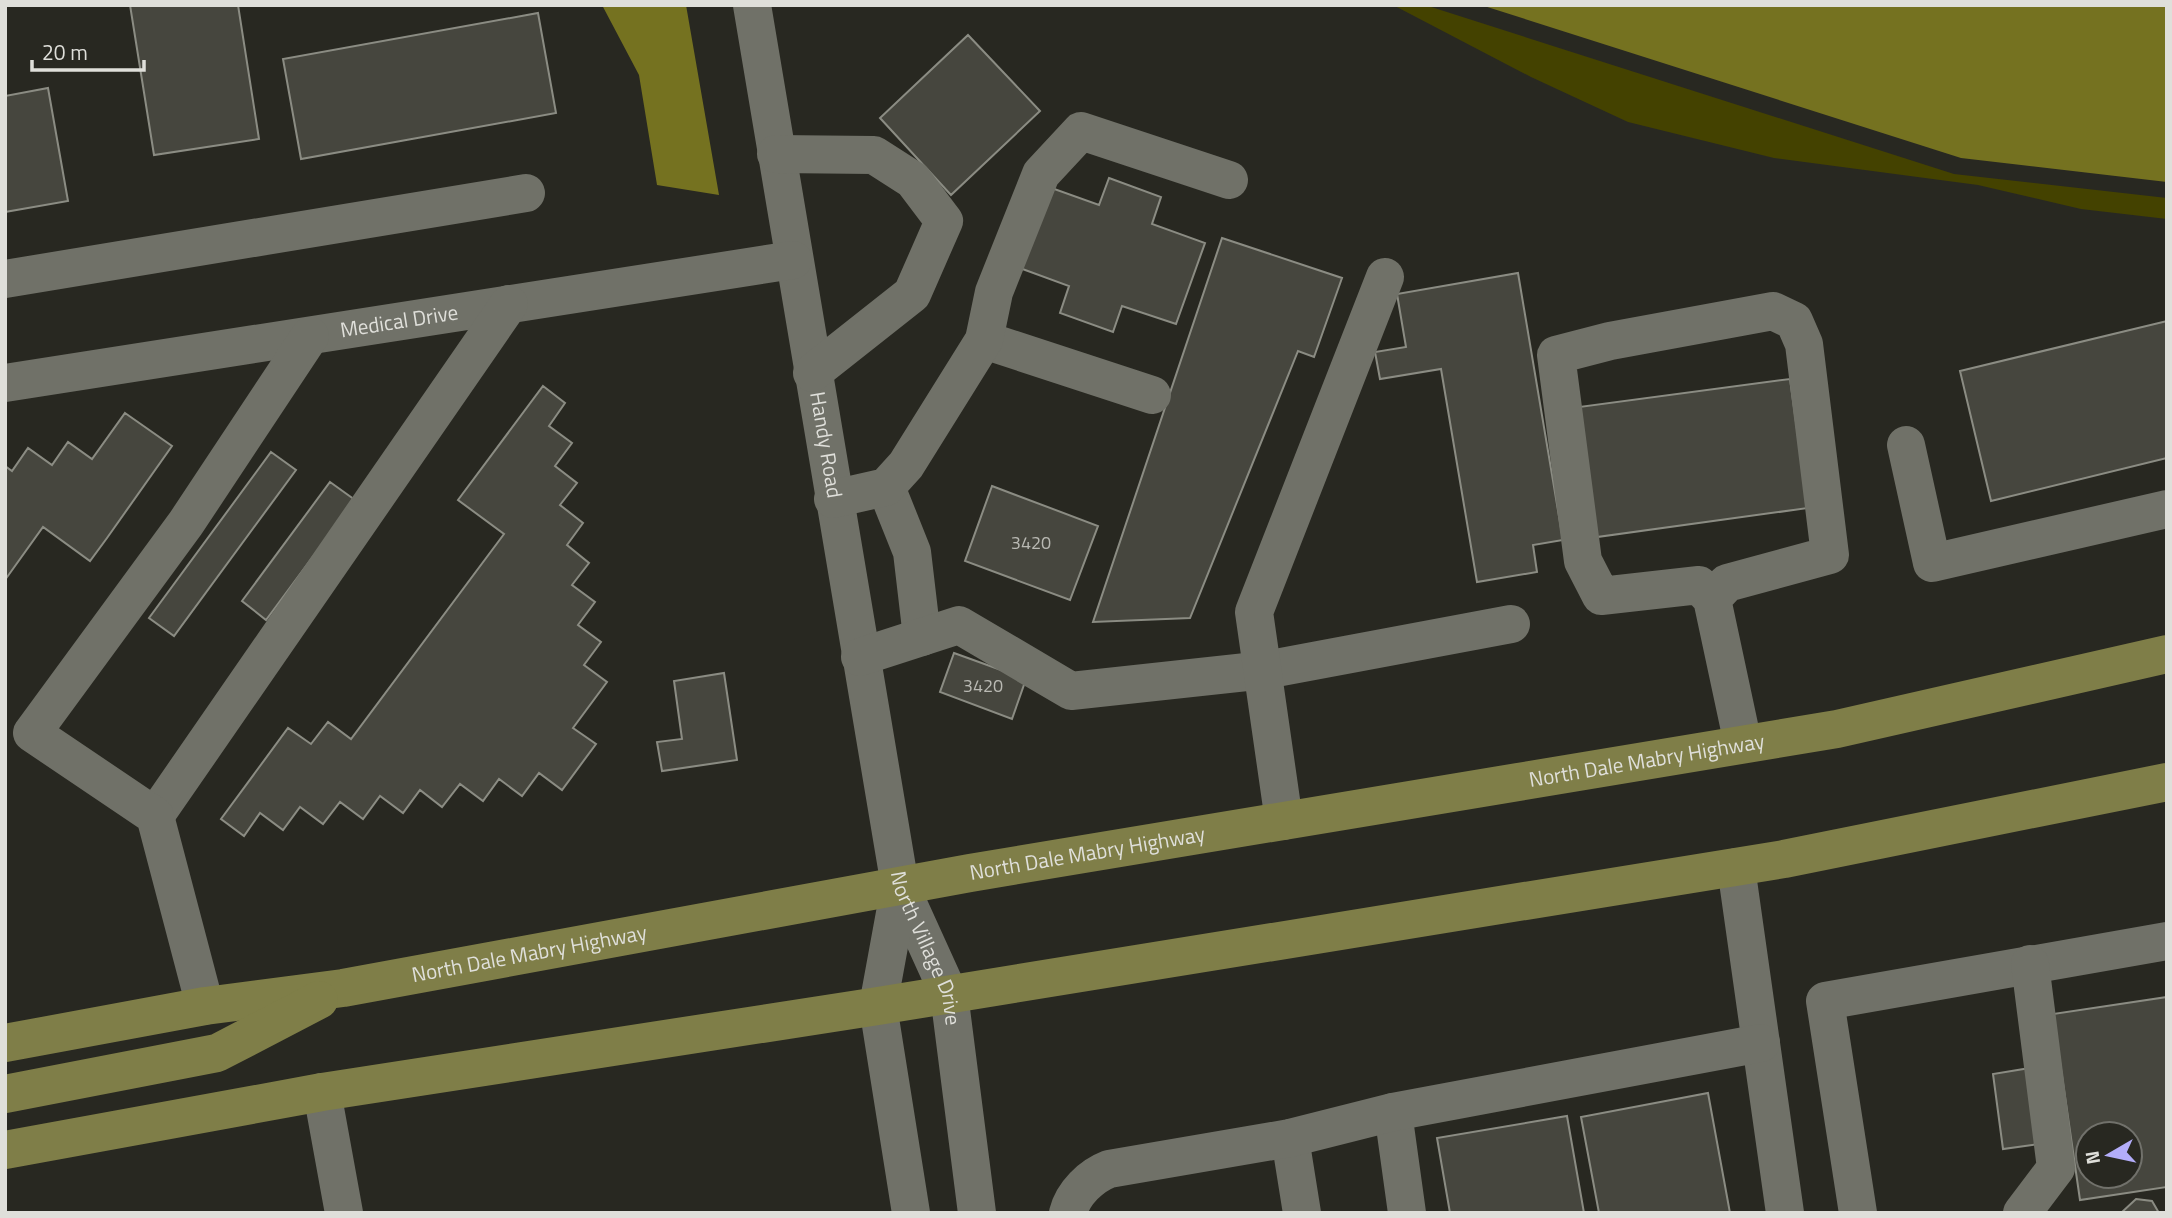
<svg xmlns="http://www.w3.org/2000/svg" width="2172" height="1218" viewBox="0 0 2172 1218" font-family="'Titillium Web',sans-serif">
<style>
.green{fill:#444200}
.water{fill:#757220}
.building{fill:#46463e;stroke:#8b8c83;stroke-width:2;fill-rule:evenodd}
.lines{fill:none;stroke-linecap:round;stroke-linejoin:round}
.minor{stroke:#707168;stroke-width:38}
.major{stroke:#7f7e48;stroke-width:38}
.labels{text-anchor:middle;stroke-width:6;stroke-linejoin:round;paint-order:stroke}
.number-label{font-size:18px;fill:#b9b9b3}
.street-label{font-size:21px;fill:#dfdfda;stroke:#282821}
</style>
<rect width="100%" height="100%" fill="#282821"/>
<path class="green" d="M1393,5H1425L1954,174L2167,198V219L2081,209L1978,185L1774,158L1628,122L1531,77Z"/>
<path class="water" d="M602,5H686L719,195L657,185L639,75Z
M1481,5H2167V182L1961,158Z"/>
<path class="building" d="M130,5H238L259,139L154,155Z
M538,13L556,113L301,159L283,59Z
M968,35L1040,111L951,195L880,118Z
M48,88L68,201L5,212V96Z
M1109,178L1161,197L1152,224L1205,243L1176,324L1122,306L1113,332L1060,313L1069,286L1017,267L1046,186L1099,205Z
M1222,238L1342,278L1314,357L1298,351L1190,618L1093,622Z
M1518,273L1563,540L1533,545L1537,572L1477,582L1441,369L1380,379L1375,352L1406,347L1397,294Z
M2167,321V458L1991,501L1960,371Z
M1790,379L1808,508L1597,537L1579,407Z
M543,386L565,403L549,426L572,443L555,466L577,483L560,505L583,523L567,545L589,563L572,585L595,602L578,625L601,642L584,665L607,682L573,728L596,744L562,790L539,773L522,796L499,779L483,801L460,784L442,807L420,790L403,813L380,796L363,819L340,802L323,824L300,807L283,830L260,813L244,836L221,819L288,728L311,744L328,722L351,739L504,534L458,500Z
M125,413L172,446L107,538L90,561L43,527L5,580V466L12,471L28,448L52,465L68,442L92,459Z
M271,452L296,470L174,636L149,618Z
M330,482L355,500L266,620L242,601Z
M992,486L1098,526L1070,600L965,561Z
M954,653L1026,679L1012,719L940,692Z
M724,673L737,760L662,771L657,742L682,739L674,681Z
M2167,997V1187L2080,1200L2053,1014ZM2088,1134H2130V1176H2088Z
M2030,1068L2039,1144L2003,1149L1993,1074Z
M1708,1093L1730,1213H1599L1581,1117Z
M1567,1116L1584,1213H1450L1437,1138Z
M2136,1199L2152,1201L2159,1213H2121Z"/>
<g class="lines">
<g class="minor">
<path id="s1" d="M752,5L900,886L949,994L977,1213"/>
<path d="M776,154L874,155L913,180L944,221L912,294L812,373"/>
<path d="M5,279L526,193"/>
<path d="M984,340L1152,395"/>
<path id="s2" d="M5,383L793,260"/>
<path d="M1906,445L1932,563L2167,509"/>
<path d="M886,487L912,552L922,637"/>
<path d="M833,499L886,487L906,465L984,340L994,292L1041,174L1081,131L1229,180"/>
<path d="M1712,599L1727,583L1830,555L1804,344L1794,321L1773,311L1610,341L1556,355L1583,561L1601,596L1699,585L1712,599L1743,744"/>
<path d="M860,657L959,625L1071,691L1265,670L1511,624"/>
<path d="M155,816L509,304"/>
<path d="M1284,821L1254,612L1385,277"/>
<path d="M1736,867L1785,1213"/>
<path d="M900,886L878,1006L911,1213"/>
<path d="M205,1006L155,816L32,733L186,523L310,336"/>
<path d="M322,1092L344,1213"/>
<path d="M1393,1112L1407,1213"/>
<path d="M1290,1138L1302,1213"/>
<path d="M1068,1213C1073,1193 1091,1176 1109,1169L1290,1138L1393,1112L1761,1043"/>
<path d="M1858,1213L1825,1001L2167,941"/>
<path d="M2022,1213L2056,1168L2030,964"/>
</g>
<g class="major">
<path id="s3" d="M5,1043L205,1006L343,988L970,873L1837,729L2167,654"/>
<path d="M5,1094L217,1053L319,1000"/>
<path d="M5,1150L322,1092L878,1006L1784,859L2167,782"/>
</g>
</g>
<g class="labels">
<g class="number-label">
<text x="1031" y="549">3420</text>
<text x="983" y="692">3420</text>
</g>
<g class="street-label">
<text dy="7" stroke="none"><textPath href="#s2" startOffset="399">Medical Drive</textPath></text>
<text dy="7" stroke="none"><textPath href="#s1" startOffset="446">Handy Road</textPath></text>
<text dy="7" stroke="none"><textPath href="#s3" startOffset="1666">North Dale Mabry Highway</textPath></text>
<text dy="7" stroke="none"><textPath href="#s3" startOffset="1099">North Dale Mabry Highway</textPath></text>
<text dy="7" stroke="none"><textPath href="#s3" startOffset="532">North Dale Mabry Highway</textPath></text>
<text dy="7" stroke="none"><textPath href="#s1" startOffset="961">North Village Drive</textPath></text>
</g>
</g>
<rect width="2172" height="1218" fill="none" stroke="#dfdfda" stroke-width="14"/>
<g transform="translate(2109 1155) rotate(261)"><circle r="33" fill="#282821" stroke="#71716b" stroke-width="2"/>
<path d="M0-5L12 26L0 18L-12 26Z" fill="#b3adf9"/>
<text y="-10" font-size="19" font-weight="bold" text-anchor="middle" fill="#dfdfda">N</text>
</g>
<path d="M32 60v10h112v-10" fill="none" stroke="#dfdfda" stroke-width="3.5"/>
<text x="42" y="60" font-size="21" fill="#dfdfda" stroke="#282821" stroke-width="5" paint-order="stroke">20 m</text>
</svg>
